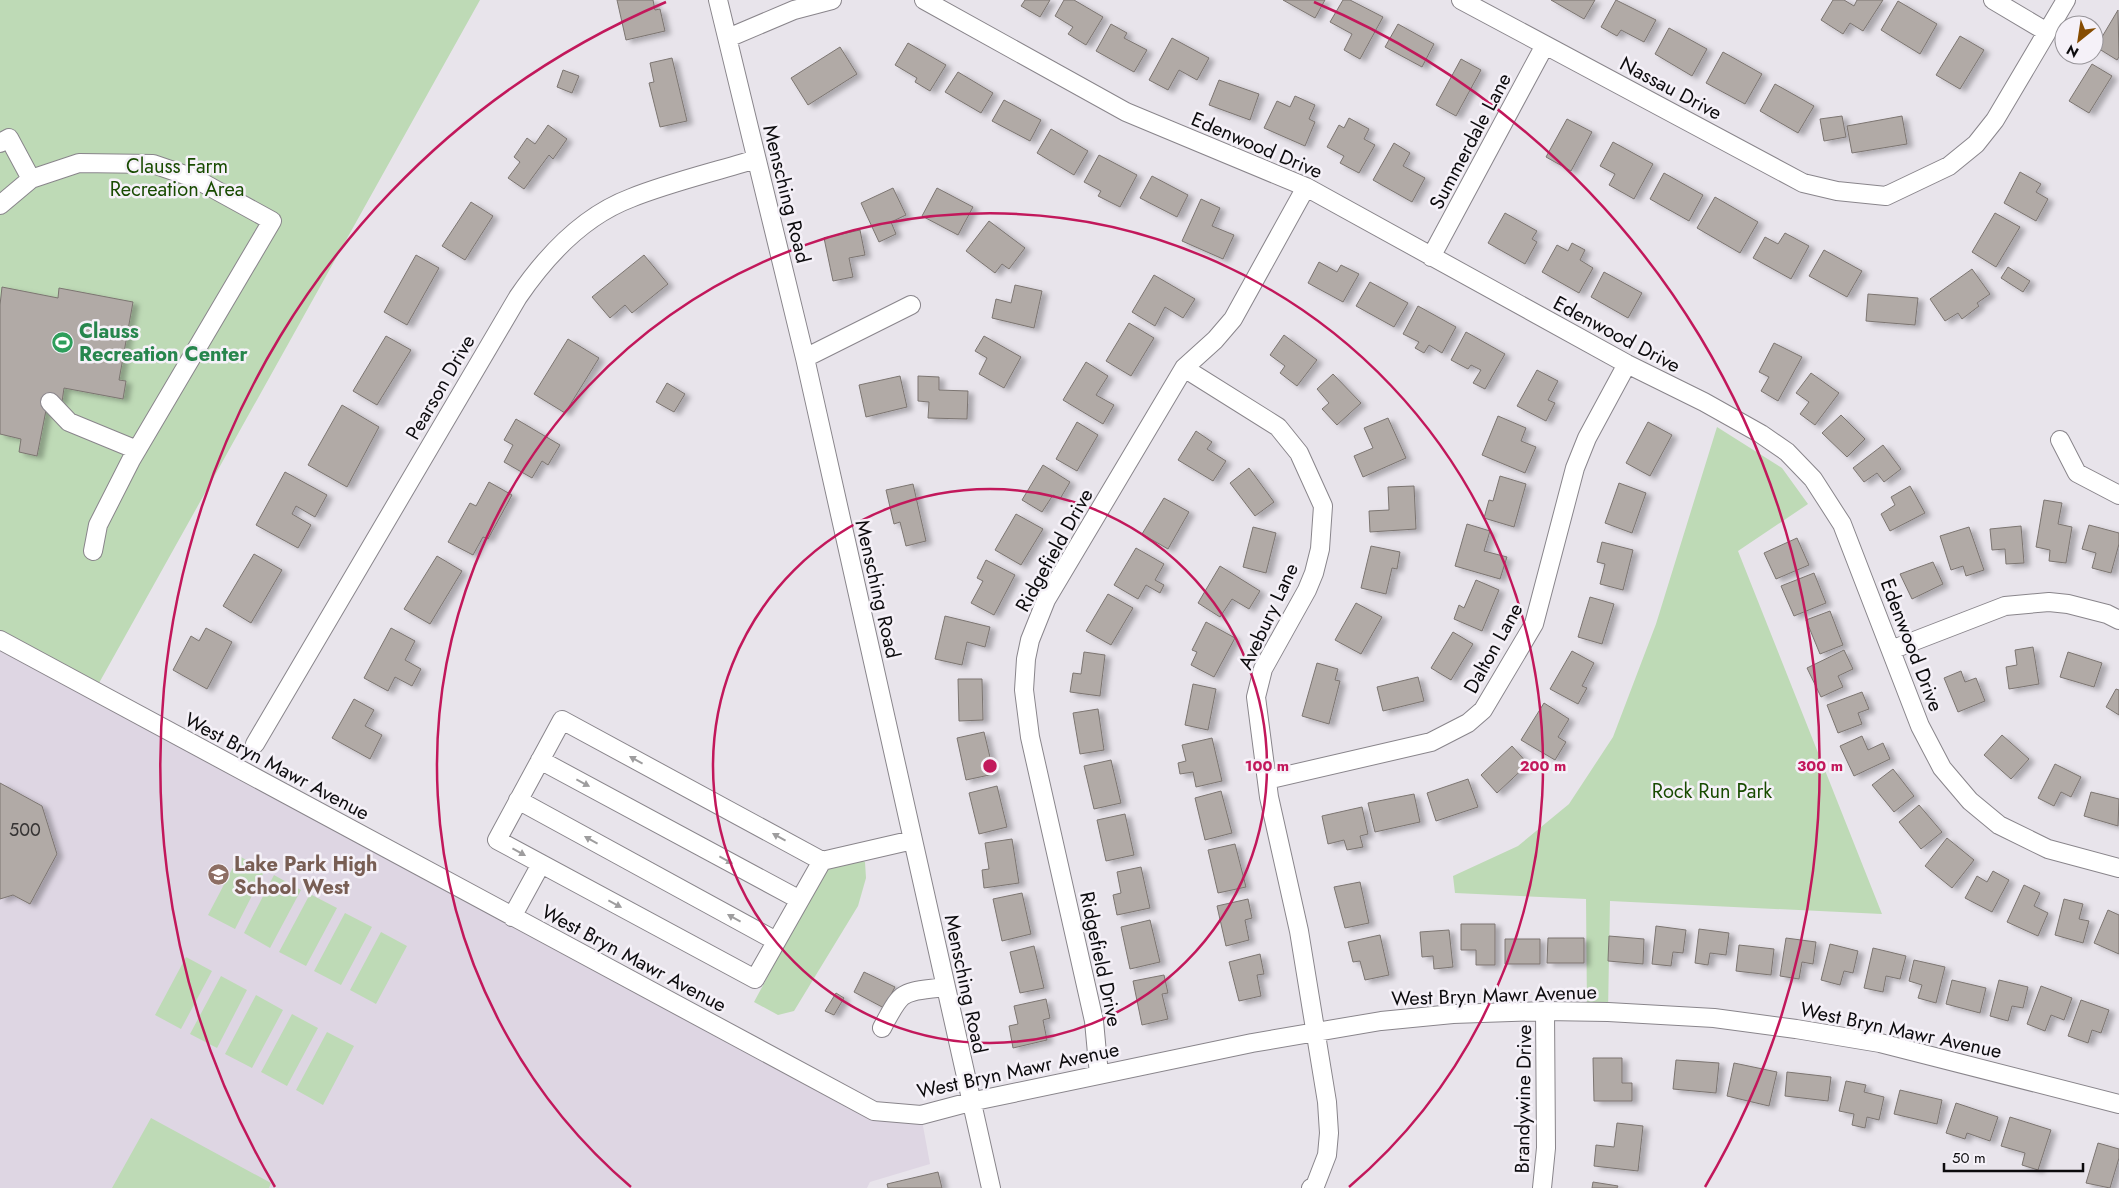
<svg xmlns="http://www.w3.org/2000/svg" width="2119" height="1188" viewBox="0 0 2119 1188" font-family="Jost,sans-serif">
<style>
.built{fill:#ded6e3}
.green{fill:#bedab6}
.building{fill:#b1aaa6;stroke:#7c7571;filter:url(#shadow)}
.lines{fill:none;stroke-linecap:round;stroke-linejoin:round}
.minor-casing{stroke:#89858b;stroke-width:20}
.minor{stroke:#fff;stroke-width:18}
.oneway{fill:#9e9d9e}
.ring{fill:none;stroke:#c2185b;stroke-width:2.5}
.labels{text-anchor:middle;stroke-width:5;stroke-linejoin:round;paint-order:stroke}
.number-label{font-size:18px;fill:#353333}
.street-label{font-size:20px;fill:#0c0b0d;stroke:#f5f1f8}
.park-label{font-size:20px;fill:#184b00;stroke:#f5f1f8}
.leisure-label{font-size:20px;font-weight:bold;fill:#27864d;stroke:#f5f1f8;text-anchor:start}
.education-label{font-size:20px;font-weight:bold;fill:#785e54;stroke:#f5f1f8;text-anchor:start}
.centre{fill:#c2185b;stroke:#f5f1f8;stroke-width:2.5}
.ring-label{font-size:15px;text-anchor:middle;font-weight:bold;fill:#c2185b;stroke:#f5f1f8;stroke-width:5;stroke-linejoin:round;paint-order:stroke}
</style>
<defs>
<filter id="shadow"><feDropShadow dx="5.5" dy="3" stdDeviation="2.5" flood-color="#0004"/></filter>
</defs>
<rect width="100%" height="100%" fill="#e8e4eb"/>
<path class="built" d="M0,639L874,1111L921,1115L930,1164L870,1182L867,1188H0Z"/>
<path class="green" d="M0,0H480L94,692L0,640Z
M1717,427L1782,468L1808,504L1738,551L1882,914L1610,901L1608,1012L1587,1011L1586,899L1455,893L1453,876L1518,846L1569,804L1613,737L1656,624Z
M239,856L265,870L235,929L208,915Z
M860,860L865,862L866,878L858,906L794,1011L778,1015L754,1002L825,870Z
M274,875L301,890L270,948L244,933Z
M310,894L337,908L306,966L279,952Z
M345,913L372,927L341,985L314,971Z
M381,932L407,946L376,1004L350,990Z
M186,957L212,971L181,1029L155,1015Z
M221,976L247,990L217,1048L190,1034Z
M256,995L283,1010L252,1068L225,1054Z
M292,1014L318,1028L287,1086L261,1072Z
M327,1032L354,1046L323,1105L296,1090Z
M151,1118L271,1183L269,1188H112Z"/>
<path class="building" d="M617,0H653L655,10L660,9L665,31L626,40Z
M1025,0H1050L1040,17L1021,6Z
M1064,0H1074L1103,17L1086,45L1068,34L1073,27L1055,16Z
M1283,0H1325L1315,18Z
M1343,0H1350L1383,17L1360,59L1344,50L1352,34L1330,22Z
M1551,0H1595L1584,19Z
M1616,0L1656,20L1644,42L1621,30L1617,36L1601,27Z
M1833,0H1844L1854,6L1857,0H1883L1863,31L1850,23L1843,34L1821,20Z
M1898,1L1937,24L1920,54L1881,30Z
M2118,10L2119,57L2117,60L2096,47Z
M1111,24L1127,33L1124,38L1147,50L1134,72L1096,51Z
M1398,24L1434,44L1422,67L1385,47Z
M1669,28L1707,49L1692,76L1655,54Z
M1960,36L1984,50L1960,89L1936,75Z
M1172,38L1209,58L1197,80L1179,70L1168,90L1149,80Z
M908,43L946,65L930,91L915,82L917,78L895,65Z
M840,47L857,74L808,105L791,78Z
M1723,52L1762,74L1745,104L1706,83Z
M672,58L687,121L660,127L649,83L654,82L650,63Z
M1461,59L1481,70L1456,116L1436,105Z
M2092,64L2112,76L2089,113L2069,101Z
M563,70L579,76L572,93L557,87Z
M958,72L993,93L981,113L945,92Z
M1219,80L1259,94L1250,120L1209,105Z
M1775,84L1814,106L1798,133L1760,111Z
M1295,96L1315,105L1309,119L1315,122L1305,146L1264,128L1277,101L1290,107Z
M1004,100L1041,120L1030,141L992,121Z
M1842,116L1846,137L1824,141L1820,119Z
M1902,116L1907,144L1852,153L1847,126Z
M1349,118L1369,129L1364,139L1375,145L1359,173L1340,163L1344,156L1327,147L1339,125L1344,128Z
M1567,119L1592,132L1571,171L1546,157Z
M548,125L567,139L553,159L549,155L524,189L508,178L520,162L514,157L527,138L535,144Z
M1051,129L1088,151L1074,175L1037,153Z
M1613,142L1653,164L1634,199L1609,185L1615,174L1600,166Z
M1394,143L1410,153L1403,166L1425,178L1412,202L1373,180Z
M1099,155L1137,175L1120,207L1098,196L1101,191L1084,182Z
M2020,172L2041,184L2036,192L2048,199L2036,221L2004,203Z
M1664,173L1703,195L1689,221L1650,199Z
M1152,176L1188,195L1177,217L1140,198Z
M893,188L906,215L891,222L896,234L879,242L861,203Z
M937,188L973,207L958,235L922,216Z
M1715,197L1758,222L1740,253L1697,228Z
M1201,199L1220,208L1212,226L1234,235L1223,259L1182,241Z
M471,202L493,216L465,260L442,246Z
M1505,213L1537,231L1532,239L1537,242L1525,264L1488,243Z
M1995,213L2020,227L1996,267L1972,252Z
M989,221L1025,248L1009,269L1002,264L995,273L966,251Z
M860,230L865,255L849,258L853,277L833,281L824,238Z
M1785,233L1809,246L1791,279L1753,258L1765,237L1778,244Z
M1572,243L1585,250L1580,260L1593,268L1579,293L1542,272L1557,245L1568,251Z
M1824,250L1862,271L1847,297L1809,276Z
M416,255L439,268L407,325L384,312Z
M644,255L668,284L632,313L625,305L610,318L592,297Z
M1319,262L1337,272L1341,265L1359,274L1343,302L1308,283Z
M2008,267L2030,281L2023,292L2001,278Z
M1972,269L1990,294L1977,303L1979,306L1962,319L1958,313L1945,321L1930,299Z
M1604,272L1642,293L1628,318L1591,297Z
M1154,275L1195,299L1183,318L1165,307L1155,326L1132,312Z
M1370,282L1408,303L1394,327L1356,306Z
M1015,285L1042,291L1034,328L992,318L996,299L1011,303Z
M2,287L58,298L59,288L133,302L119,380L126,381L123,399L64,388L62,402L48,400L37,456L19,452L21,439L0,434V305Z
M1868,294L1918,298L1915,325L1866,321Z
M1418,306L1456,327L1442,353L1429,345L1424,353L1415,348L1419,342L1403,334Z
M1129,323L1154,338L1131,376L1106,361Z
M1466,332L1505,354L1485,389L1473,383L1481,370L1471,365L1468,369L1451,360Z
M1284,335L1317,360L1297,386L1280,373L1285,366L1270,355Z
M386,336L411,350L377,405L353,391Z
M984,336L1021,357L1004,388L979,374L987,358L975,351Z
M568,339L599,358L565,413L534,394Z
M1774,343L1802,357L1778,401L1761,391L1769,377L1759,372Z
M1086,362L1108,376L1096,395L1114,405L1103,424L1063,400Z
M1537,370L1558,381L1548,400L1555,403L1546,421L1517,406Z
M1811,373L1839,393L1815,425L1800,414L1809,402L1796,393Z
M1333,374L1361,403L1337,425L1322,409L1329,403L1317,389Z
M900,376L907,407L866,417L859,385Z
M918,376L939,377V390L968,391L967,419L928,418L929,402L918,401Z
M667,383L685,394L674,412L656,402Z
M342,405L379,427L347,487L308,465Z
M1841,415L1865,439L1847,457L1822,433Z
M1498,416L1526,428L1521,441L1536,447L1525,473L1482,455Z
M1388,418L1406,458L1363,477L1354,456L1373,448L1364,428Z
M516,419L560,445L548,465L542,461L532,478L504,462L513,445L504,440Z
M1077,422L1098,435L1077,471L1056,459Z
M1648,422L1672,435L1650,476L1626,463Z
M1196,431L1212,442L1207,449L1226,461L1213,481L1178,460Z
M1883,445L1901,469L1884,482L1877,473L1864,482L1853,468Z
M1043,465L1070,482L1060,499L1053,495L1042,512L1022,500Z
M1249,468L1274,502L1255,516L1230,483Z
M285,472L327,495L315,517L296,506L292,514L311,525L298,548L256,525Z
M1500,476L1526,484L1514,527L1484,518L1489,500L1493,501Z
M489,482L512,495L488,539L483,537L473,555L448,542L470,503L476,506Z
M1619,483L1646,493L1632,533L1605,523Z
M913,484L926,541L906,546L900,522L894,524L886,490Z
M1414,486L1416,529L1370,532L1369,511L1389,510L1388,487Z
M1910,486L1925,513L1890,531L1881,514L1895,505L1891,497Z
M1164,498L1189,512L1168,549L1142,534Z
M2044,500L2062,503L2058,524L2072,527L2066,563L2049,561L2050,550L2036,547Z
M1016,514L1043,529L1021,565L995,550Z
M1467,524L1490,531L1484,551L1507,557L1500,579L1455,566Z
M2089,525L2119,533V544L2111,573L2092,568L2096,553L2082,549Z
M2021,526L2024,563L2006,564L2005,549L1992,550L1990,529Z
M1253,527L1276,533L1266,573L1243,567Z
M1969,527L1984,570L1966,576L1963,566L1951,570L1940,536Z
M1797,538L1809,565L1776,579L1764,553Z
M1602,542L1633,550L1623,590L1600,584L1605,564L1597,562Z
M1371,546L1400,552L1397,569L1392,568L1386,594L1361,588Z
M1136,548L1164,564L1155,580L1164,585L1160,593L1146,585L1138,599L1114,585Z
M254,554L282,570L251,623L223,606Z
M437,556L462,571L430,624L404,609Z
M986,560L1015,575L994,615L971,603L983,581L977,578Z
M1933,562L1943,584L1912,599L1900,574Z
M1220,566L1260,591L1249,609L1232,599L1220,617L1198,603Z
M1814,573L1826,603L1794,616L1781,586Z
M1476,580L1499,590L1482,631L1454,619L1459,605L1464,608Z
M1108,594L1133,608L1111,645L1086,631Z
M1590,597L1614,604L1602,644L1578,637Z
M1356,603L1382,617L1361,654L1335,640Z
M1830,611L1843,645L1820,654L1806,620Z
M945,616L990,627L985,647L967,642L962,665L935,659Z
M1206,622L1235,638L1214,677L1191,665L1197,652L1192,650Z
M206,628L232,642L207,689L173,670L191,636L199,641Z
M391,628L415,641L405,660L421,669L412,686L395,677L388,691L364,678Z
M1453,632L1473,644L1451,680L1431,668Z
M2033,647L2039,684L2009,689L2006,667L2017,665L2015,650Z
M1844,650L1853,669L1838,676L1843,687L1821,697L1807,668Z
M1572,651L1594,663L1582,686L1587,688L1578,704L1550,689Z
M1084,652L1105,655L1100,696L1070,692L1073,673L1081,674Z
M2068,652L2102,663L2094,687L2060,677Z
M1317,663L1338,669L1335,680L1340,681L1329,724L1302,716Z
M1961,671L1965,682L1976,678L1985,701L1958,712L1944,678Z
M1418,677L1424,701L1383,711L1377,687Z
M958,679H982L983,720L959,721Z
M1193,684L1216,689L1208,730L1185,725Z
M2116,689L2119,690V715L2106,707Z
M1862,692L1869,709L1858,713L1862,724L1838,733L1827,705Z
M354,699L374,710L365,726L382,735L370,759L332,738Z
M1544,703L1569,719L1558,737L1566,742L1555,760L1521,740Z
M1098,709L1104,750L1080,754L1073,713Z
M984,732L994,774L966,780L957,738Z
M2002,735L2029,759L2011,779L1984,755Z
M1862,736L1868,750L1883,743L1890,759L1854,776L1840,746Z
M1212,738L1222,781L1196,787L1193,772L1180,774L1178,763L1186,761L1182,745Z
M1512,746L1528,764L1497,793L1481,775Z
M1111,760L1121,803L1094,809L1084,766Z
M2055,764L2081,777L2071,797L2061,792L2054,806L2038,798Z
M1893,769L1914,796L1894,812L1872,785Z
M1468,779L1478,807L1436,821L1427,793Z
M0,783L42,806L57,854L30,904L13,895L0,899Z
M997,786L1007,827L979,834L969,793Z
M1221,791L1232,833L1205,840L1195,798Z
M2091,792L2119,799L2118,826L2084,816Z
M1414,794L1420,822L1375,832L1368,803Z
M1919,805L1942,832L1921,849L1899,822Z
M1362,807L1368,834L1360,836L1363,847L1347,850L1344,840L1328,844L1322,816Z
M1125,814L1134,855L1106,861L1097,820Z
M1947,838L1974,860L1952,888L1925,866Z
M1012,839L1019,883L984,888L982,870L989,869L985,843Z
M1235,844L1246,887L1218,893L1208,850Z
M1141,867L1150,908L1117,915L1113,895L1121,893L1117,872Z
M1993,871L2009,880L1992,912L1965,898L1977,876L1987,882Z
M1360,882L1369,923L1345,928L1334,887Z
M2024,885L2040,893L2034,906L2048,913L2038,936L2007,922Z
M1022,893L1031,934L1002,941L993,899Z
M1248,899L1252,918L1245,920L1249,940L1226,946L1217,906Z
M2064,899L2083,904L2079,919L2089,921L2083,943L2055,935Z
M2108,910L2119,915V954L2094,943Z
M1150,920L1160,962L1130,969L1121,927Z
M1461,924H1495V965H1476V950H1461Z
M1656,926L1686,930L1683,953L1673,952L1671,966L1652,964Z
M1699,929L1729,933L1726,955L1710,953L1708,965L1695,963Z
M1449,930L1453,967L1434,969L1433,956L1422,957L1420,932Z
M1380,935L1389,975L1365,980L1360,961L1353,962L1348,942Z
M1609,936L1644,939L1643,964L1608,961Z
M1548,938H1584V963H1547Z
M1786,938L1816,942L1813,964L1802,962L1799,979L1780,976Z
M1505,939H1540V964H1505Z
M1830,944L1858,951L1853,973L1844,971L1840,985L1821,980Z
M1739,945L1774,949L1771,975L1736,971Z
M1034,946L1044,988L1020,993L1010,952Z
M1873,948L1906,956L1900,979L1886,976L1883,992L1864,988Z
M1260,954L1264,974L1257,975L1261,996L1239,1001L1229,962Z
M1914,960L1945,967L1936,1003L1918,998L1922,985L1909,981Z
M864,972L895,987L884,1008L854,992Z
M1164,975L1168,993L1162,994L1168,1019L1142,1025L1133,981Z
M1952,980L1986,988L1980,1013L1946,1004Z
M1999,980L2028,987L2023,1008L2012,1006L2008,1021L1990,1016Z
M2041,986L2072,998L2064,1020L2051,1015L2045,1031L2027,1024Z
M836,993L844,998L834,1015L825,1011Z
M1046,999L1050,1018L1043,1020L1047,1040L1013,1048L1009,1026L1018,1024L1014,1006Z
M2081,1000L2109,1010L2101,1033L2092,1030L2088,1043L2068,1036Z
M1593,1058H1622V1083H1632V1101H1594Z
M1676,1060L1719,1063L1716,1093L1673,1089Z
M1734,1063L1777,1072L1769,1106L1727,1096Z
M1787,1072L1831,1077L1828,1101L1785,1096Z
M1846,1081L1866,1085L1864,1092L1884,1097L1879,1120L1867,1117L1865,1128L1852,1125L1854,1114L1839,1111Z
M1900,1090L1942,1100L1937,1124L1894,1114Z
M1956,1103L1998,1117L1990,1141L1967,1133L1965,1139L1946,1133Z
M2010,1117L2051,1130L2038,1170L2022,1165L2025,1153L2001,1146Z
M1617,1123L1643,1126L1638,1171L1594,1166L1596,1145L1614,1147Z
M2098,1143L2119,1149V1158L2110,1188L2086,1183Z
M938,1172L942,1188H888L887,1184Z
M1593,1182L1618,1186L1617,1188H1592Z"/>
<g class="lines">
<defs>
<path id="minor" d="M718,0L805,358L991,1188
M924,0L1126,112L1306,187L1627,364L1704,402L1761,434L1787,452L1813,479L1842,524L1920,726L1942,768L1970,801L1999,825L2048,849L2119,868
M1461,0L1803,183L1837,191L1886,196L1949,166L1976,144L1995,120L2066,0
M1993,0L2047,32
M728,38L794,10L832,0
M0,143L9,138L31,179
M0,205L31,179L79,163L153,164L194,178L272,221L131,460L98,525L93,551
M1431,257L1545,45
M805,358L911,305
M1184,368L1278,427L1299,453L1323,506L1320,549L1314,573L1307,590L1263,669L1256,697L1269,797L1299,931L1327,1102L1329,1133L1327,1155L1315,1186L1311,1188
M50,402L69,422L137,450
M2060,440L2077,473L2119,495
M0,640L874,1111L921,1115L970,1102L1252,1043L1381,1021L1453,1014L1545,1011L1608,1012L1714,1018L1796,1029L1880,1043L2119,1104
M1891,650L2005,606L2049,602L2068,604L2107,614L2119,620
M255,744L518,297C546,256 583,216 631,198C671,182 715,172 756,159
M540,760L800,900
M1267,780L1431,742L1468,723L1483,710L1534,624L1575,468L1587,438L1627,364
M518,800L776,941
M822,861L755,979L497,840L562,720L822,861L913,840
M512,917L541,864
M882,1028C903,988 901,993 945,987
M1099,1075L1094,1021L1030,737L1024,690L1026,659L1030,640L1046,600L1184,368L1215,340L1233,319L1306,187
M1542,1188L1546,1148L1545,1011"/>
</defs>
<use href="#minor" class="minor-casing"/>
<use href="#minor" class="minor"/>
</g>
<defs><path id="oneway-solid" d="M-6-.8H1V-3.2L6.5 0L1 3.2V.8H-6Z" transform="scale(1.25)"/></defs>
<g class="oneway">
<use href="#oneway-solid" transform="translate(636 760) rotate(-151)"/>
<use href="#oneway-solid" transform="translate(583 783) rotate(28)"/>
<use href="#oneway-solid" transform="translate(779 837) rotate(-151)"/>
<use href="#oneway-solid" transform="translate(591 840) rotate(-151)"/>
<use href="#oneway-solid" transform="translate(519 852) rotate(29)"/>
<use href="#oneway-solid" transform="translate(726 860) rotate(28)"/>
<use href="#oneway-solid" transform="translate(615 904) rotate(28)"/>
<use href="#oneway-solid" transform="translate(734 918) rotate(-151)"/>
</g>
<g class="ring">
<circle cx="990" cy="766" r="277"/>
<path d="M631 1187A553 553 0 1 1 1349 1187"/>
<path d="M275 1187A830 830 0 0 1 666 2M1314 2A830 830 0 0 1 1705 1187"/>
</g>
<defs>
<symbol id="stadium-disc" viewBox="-11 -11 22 22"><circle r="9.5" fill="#2e9e5b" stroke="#f5f1f8"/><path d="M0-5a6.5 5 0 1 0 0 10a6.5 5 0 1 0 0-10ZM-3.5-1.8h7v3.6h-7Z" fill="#fff"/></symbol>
<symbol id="school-disc" viewBox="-11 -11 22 22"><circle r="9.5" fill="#8d6e63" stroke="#f5f1f8"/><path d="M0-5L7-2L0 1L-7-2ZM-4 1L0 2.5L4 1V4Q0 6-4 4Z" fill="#fff"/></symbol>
</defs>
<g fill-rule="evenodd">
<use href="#stadium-disc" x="50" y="330" width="25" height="25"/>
<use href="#school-disc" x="206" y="862" width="25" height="25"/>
</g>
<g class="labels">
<g class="number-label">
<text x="25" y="836">500</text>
</g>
<g class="street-label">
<text transform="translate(1671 88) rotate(28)" y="7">Nassau Drive</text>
<text transform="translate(1470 141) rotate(-62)" y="7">Summerdale Lane</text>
<text transform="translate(1257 145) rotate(23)" y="7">Edenwood Drive</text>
<text transform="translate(787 194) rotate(76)" y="7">Mensching Road</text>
<text transform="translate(1617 334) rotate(28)" y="7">Edenwood Drive</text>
<text transform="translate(440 387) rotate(-60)" y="7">Pearson Drive</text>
<text transform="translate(1054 550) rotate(-61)" y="7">Ridgefield Drive</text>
<text transform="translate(878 589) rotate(77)" y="7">Mensching Road</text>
<text transform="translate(1268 616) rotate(-65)" y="7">Avebury Lane</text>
<text transform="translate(1912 645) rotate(69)" y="7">Edenwood Drive</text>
<text transform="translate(1493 648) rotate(-61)" y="7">Dalton Lane</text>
<text transform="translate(277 766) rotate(28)" y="7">West Bryn Mawr Avenue</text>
<text transform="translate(634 958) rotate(28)" y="7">West Bryn Mawr Avenue</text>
<text transform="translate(1101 959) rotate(78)" y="7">Ridgefield Drive</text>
<text transform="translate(966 984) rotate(78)" y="7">Mensching Road</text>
<text transform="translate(1494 995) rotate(-2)" y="7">West Bryn Mawr Avenue</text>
<text transform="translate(1901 1030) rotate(12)" y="7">West Bryn Mawr Avenue</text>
<text transform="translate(1018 1070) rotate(-12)" y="7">West Bryn Mawr Avenue</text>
<text transform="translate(1523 1099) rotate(-89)" y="7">Brandywine Drive</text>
</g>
<g class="park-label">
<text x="177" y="173">Clauss Farm<tspan x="177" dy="23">Recreation Area</tspan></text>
<text x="1712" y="798">Rock Run Park</text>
</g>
<g class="leisure-label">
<text x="79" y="338">Clauss<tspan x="79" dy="23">Recreation Center</tspan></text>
</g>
<g class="education-label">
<text x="234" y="871">Lake Park High<tspan x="234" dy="23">School West</tspan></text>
</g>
</g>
<circle cx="990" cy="766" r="8" class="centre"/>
<g class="ring-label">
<text x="1267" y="771">100 m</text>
<text x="1543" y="771">200 m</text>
<text x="1820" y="771">300 m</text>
</g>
<g transform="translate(2079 40) rotate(210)"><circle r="24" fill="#f5f1f8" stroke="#98959a"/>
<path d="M0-4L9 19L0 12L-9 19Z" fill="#864c01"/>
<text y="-8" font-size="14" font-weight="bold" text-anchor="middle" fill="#0c0b0d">N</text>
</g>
<path d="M1944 1163v8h139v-8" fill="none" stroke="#0c0b0d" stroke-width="2.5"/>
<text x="1952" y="1163" font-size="15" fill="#0c0b0d" stroke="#f5f1f8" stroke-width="4" paint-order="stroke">50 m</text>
</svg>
